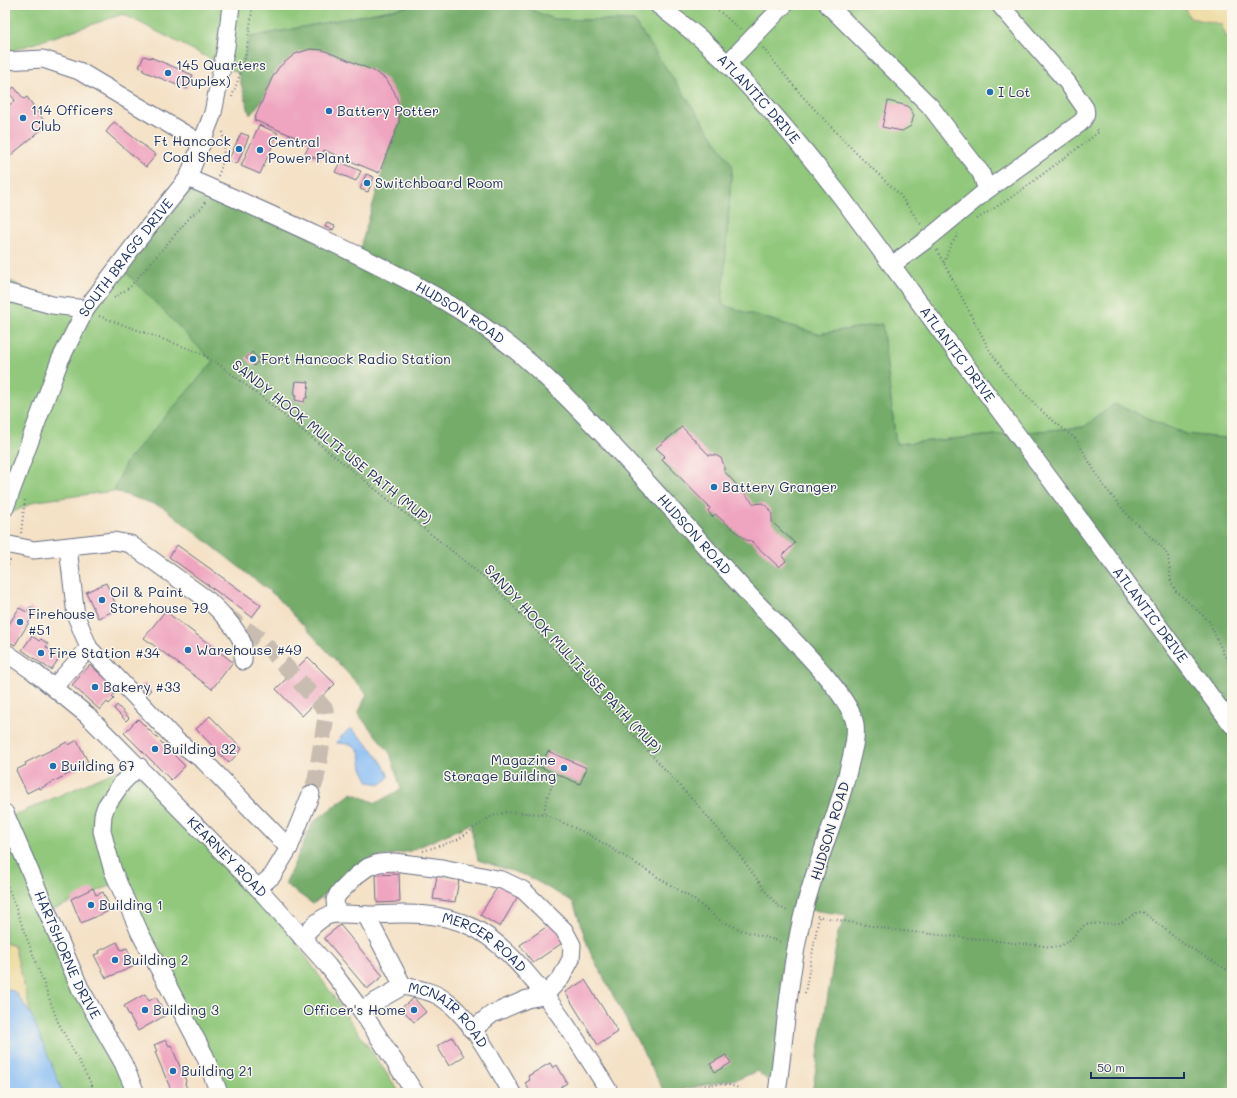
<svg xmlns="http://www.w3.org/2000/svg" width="1237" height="1098" viewBox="0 0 1237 1098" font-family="Mali,sans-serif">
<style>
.green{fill:#91c87b;stroke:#567c6c}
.forest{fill:#74ac6b;stroke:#486e64}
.sand{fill:#eeda9e;stroke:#84847e}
.water{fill:#85bcf5;stroke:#5076aa}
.building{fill:#efa4c0}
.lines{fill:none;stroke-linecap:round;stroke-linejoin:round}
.minor-tunnel{stroke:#c9bdb1;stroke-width:17;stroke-dasharray:17 8;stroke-linecap:butt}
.minor-casing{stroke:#676d82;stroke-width:19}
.path{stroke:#676d82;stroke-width:2;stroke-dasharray:1 3;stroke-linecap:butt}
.minor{stroke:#fff;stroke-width:17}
.poi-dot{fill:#1f6fb2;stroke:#fbf7ec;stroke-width:1.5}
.labels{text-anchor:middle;stroke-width:3;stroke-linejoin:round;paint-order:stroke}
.poi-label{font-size:14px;fill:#1b2f5e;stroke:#fbf7ec;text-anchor:start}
.street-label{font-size:14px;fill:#1b2f5e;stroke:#fbf7ec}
</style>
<rect width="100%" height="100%" fill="#fbf7ec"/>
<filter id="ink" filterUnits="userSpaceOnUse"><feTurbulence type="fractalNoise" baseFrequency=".025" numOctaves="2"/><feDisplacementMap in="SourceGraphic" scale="8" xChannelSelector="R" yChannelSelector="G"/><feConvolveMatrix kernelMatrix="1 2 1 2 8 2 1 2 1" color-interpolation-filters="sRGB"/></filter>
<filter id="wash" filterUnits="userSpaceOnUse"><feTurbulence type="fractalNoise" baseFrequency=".012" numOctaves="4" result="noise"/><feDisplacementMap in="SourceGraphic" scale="16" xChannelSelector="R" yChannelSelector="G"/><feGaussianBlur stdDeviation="0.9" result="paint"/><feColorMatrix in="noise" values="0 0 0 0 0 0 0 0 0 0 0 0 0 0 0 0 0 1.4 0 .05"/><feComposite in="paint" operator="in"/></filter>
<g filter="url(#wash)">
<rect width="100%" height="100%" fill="#f4e1c6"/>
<path class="green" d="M5,5H416L251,37L238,73L123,14L5,53Z
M520,5H630L643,14L655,5H1183L1190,18L1221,24L1232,50V439L1185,434L1114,404L1084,427L896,444L882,324L818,334L722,305L732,165L634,21L553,19Z
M117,263L214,362L126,462L114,491L36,501L5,516V278L75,315Z
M130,765L291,935L400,1093H220L120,882L47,912L135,1093H54L37,1050L14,946L5,943V807L10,817Z"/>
<path class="forest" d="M416,5H520L553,19L634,21L732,165L722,305L818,334L882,324L896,444L1084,427L1114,404L1185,434L1232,439V1093H1085L1056,1088L1055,1093H812L838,933L847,915L798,908L773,1085L757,1071L741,1078L665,1093L590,952L573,902L527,876L478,860L470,824L410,851L367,860L313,904L285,884L313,822L352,793L376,803L401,789L390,753L358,714L367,694L277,597L163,507L114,491L126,462L213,362L117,263L180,186L359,252L396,126L301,53L250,115L238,73L251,37Z"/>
<path class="sand" d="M1183,5H1232V50L1221,24L1190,18Z
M5,943L14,946L31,1014L37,1050L5,1040Z"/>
<path class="water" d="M350,728C365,740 382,758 389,777L381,784L369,782L362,768L360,753L356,747L350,744L337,743L338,740Z
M5,988L15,992L31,1014L63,1093H5Z"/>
<g id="blocks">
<path class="building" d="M310,49L323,50L372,70L386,79L394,91L400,107L399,123L379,173L324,150L320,160L305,154L310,143L254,120L272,78L279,67L295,54Z
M144,56L150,58V57L193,75L187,89L143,71L144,69L139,67Z
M14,87L24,99L27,97L47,125L5,160V109L15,100L8,92Z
M888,101L908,106L914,115L911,126L902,131L882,127Z
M114,122L156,155L146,167L106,132Z
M259,125L278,133L260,174L241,166Z
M241,133L249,136L237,164L228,161Z
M340,162L361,171L356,181L335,172Z
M366,174L374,177L368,192L360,189Z
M327,223L335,226L333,230L325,227Z
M252,352L259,360L254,366L246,358Z
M296,381L309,382L307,398H305L304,402L295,400L296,396H294Z
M682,427L709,455H715L721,458L724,465V471L754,504L762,503L769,508L772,514V522L795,543L782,556L786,561L779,567L751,541L746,540L715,514L712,517L708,511L710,508L662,459L665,456L656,448Z
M177,545L261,605L252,617L169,557Z
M106,583L118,609L98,618L86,592Z
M30,607L36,611L15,645L5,640V631L19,608L27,612Z
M165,611L233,662L212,689L144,638Z
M32,636L39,641L41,639L48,644L46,647L60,657L51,670L22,650Z
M308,657L335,684L302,716L276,689Z
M90,665L118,689L112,697L114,699L109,704L107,702L100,710L72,685Z
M144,683L151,690L145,696L138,689Z
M117,705L129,718L126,721L114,709Z
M210,716L242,749L229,763L196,729Z
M138,719L185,766L171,780L124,733Z
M77,740L88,762L79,767L80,768L45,786L40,789L39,787L27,793L16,770L26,765L25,763L67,742L69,745Z
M548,751L587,768L580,784L540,767Z
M399,874L400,902L377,903L376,875Z
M437,876L459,880L455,902L433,899Z
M500,883L519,894L500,927L480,915Z
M93,888L96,895L103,892L111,910L81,923L71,899Z
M552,923L565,941L533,963L520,945Z
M340,925L383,976L367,989L324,938Z
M117,942L121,950L127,948L135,966L106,978L94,955L100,953L99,951Z
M585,980L618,1032L598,1045L565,992Z
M145,994L149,1001L156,997L166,1015L138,1031L124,1006Z
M414,998L426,1012L414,1022L401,1008Z
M452,1037L464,1056L449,1066L437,1046Z
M166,1040L169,1046L171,1045L186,1081L185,1084L188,1090L180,1093H175L173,1089L171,1090L155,1052L157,1051L154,1045Z
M726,1055L731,1063L715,1072L710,1064Z
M550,1063L553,1068L557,1065L567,1083L551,1093H531L525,1083L530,1080L528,1076Z"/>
</g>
</g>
<g filter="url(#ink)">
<use href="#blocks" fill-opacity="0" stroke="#676d82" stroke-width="1"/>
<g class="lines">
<path class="minor-tunnel" d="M225,615L261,640L325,709L326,717L316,779L311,794"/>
<defs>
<g id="minor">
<path id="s1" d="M658,5C675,19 694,32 710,47C759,94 801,145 842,198L1232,725"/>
<path d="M828,5L930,106L981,173L987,190"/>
<path d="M5,61L43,59L79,71L202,144"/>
<path d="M727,64L784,5"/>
<path id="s2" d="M188,178C235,198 281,219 326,240C386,268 444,297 497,336C536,365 569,399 603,435C654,488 702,544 752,598C776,623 850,693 855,724C857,739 852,753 849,767C837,818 814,867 802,918C789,975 785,1035 777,1093"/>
<path d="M892,265L930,237L987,190L1080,123C1085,118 1087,115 1085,108L1067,82L1000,5"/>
<path d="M5,292L52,305L86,309"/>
<path id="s3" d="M5,508L60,360L86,309L138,240L188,178L213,113L226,47L231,5"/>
<path d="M5,544L34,550L114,541L130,544L209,601C220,611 237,629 242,642C244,648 243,655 243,661"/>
<path d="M68,547L76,616L89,648L177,741L204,761L289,848L272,876L258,888"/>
<path id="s4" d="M5,652L34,672L87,715L258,888L328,966L361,1010L415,1093"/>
<path d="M54,687L89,648"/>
<path d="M139,766L122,783L106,806L103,815L102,831L106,846L113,871L140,933L205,1056L219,1093"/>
<path id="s5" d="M5,813L80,988L123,1063L136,1093"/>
<path d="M289,848L311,794"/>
<path d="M336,912L335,900L338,894L357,875L368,867L379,863L394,862L442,868L502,880L523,890L564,930L572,945L571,959L561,978L544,996L527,999L492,1014L472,1030"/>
<path d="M366,915L403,986"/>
<path id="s6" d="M302,938C330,904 336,916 374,915C407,913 439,912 470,926C523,950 579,1043 610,1093"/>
<path id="s7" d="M361,1010L403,986C418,989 434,991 446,1001C472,1019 496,1066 512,1093"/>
</g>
</defs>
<use href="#minor" class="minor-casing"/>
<path class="path" d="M712,5L741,30
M763,48L803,97L856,153L899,194L922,226
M232,97L245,60L253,5
M218,176C225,160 224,147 223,130
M977,219L1015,195L1099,132L1096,128
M937,250L990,351L1009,378L1045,414L1076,439L1103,485L1129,517L1164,549L1168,556L1171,582L1176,591L1209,621L1224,655L1232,665
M944,263L950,246L958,234
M114,298L130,287L191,216L202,208L205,202
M99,316L198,352L217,363L259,395L489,581L582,679L701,809L735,849L770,897L778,906L789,912
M21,533L25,499
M5,572L10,560
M554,781L546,800L544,814L590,835L693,899L718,919L741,930L782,942
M423,851L457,840L492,816L507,812L544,814
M5,879L58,1022L96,1093
M817,916L894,930L1053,947C1069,946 1075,933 1086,924L1121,923L1138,912H1143L1181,942L1232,973
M805,993L819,917
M682,1093C699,1084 731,1079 746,1093"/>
<use href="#minor" class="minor"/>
</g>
</g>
<g class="poi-dot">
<circle cx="168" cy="73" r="4"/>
<circle cx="990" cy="92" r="4"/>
<circle cx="329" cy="111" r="4"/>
<circle cx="23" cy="118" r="4"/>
<circle cx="239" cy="149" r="4"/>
<circle cx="260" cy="150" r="4"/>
<circle cx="367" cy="183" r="4"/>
<circle cx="253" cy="359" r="4"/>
<circle cx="714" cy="487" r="4"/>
<circle cx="102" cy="600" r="4"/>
<circle cx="20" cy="622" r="4"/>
<circle cx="188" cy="650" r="4"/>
<circle cx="41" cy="653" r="4"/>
<circle cx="95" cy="687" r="4"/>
<circle cx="155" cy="749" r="4"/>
<circle cx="53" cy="766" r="4"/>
<circle cx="564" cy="768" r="4"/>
<circle cx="91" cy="905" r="4"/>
<circle cx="115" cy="960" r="4"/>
<circle cx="145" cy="1010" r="4"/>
<circle cx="414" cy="1010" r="4"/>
<circle cx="173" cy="1071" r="4"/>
</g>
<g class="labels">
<g class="poi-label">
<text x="176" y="70">145 Quarters<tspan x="176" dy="16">(Duplex)</tspan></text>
<text x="998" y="97">I Lot</text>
<text x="31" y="115">114 Officers<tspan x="31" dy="16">Club</tspan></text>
<text x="337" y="116">Battery Potter</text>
<text x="231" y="146" text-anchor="end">Ft Hancock<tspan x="231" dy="16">Coal Shed</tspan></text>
<text x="268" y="147">Central<tspan x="268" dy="16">Power Plant</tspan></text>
<text x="375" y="188">Switchboard Room</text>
<text x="261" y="364">Fort Hancock Radio Station</text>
<text x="722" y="492">Battery Granger</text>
<text x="110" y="597">Oil &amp; Paint<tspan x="110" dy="16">Storehouse 79</tspan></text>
<text x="28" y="619">Firehouse<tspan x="28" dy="16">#51</tspan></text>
<text x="196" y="655">Warehouse #49</text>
<text x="49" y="658">Fire Station #34</text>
<text x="103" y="692">Bakery #33</text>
<text x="163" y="754">Building 32</text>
<text x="556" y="765" text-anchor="end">Magazine<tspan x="556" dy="16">Storage Building</tspan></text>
<text x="61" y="771">Building 67</text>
<text x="99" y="910">Building 1</text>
<text x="123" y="965">Building 2</text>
<text x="153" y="1015">Building 3</text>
<text x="406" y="1015" text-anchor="end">Officer's Home</text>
<text x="181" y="1076">Building 21</text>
</g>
<g class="street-label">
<text dy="5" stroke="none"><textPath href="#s1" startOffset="138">ATLANTIC DRIVE</textPath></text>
<text dy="5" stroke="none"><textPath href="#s3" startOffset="280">SOUTH BRAGG DRIVE</textPath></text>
<text dy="5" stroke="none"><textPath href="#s2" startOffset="304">HUDSON ROAD</textPath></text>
<text dy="5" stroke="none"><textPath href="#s1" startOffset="462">ATLANTIC DRIVE</textPath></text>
<text transform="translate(332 442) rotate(39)" y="5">SANDY HOOK MULTI-USE PATH (MUP)</text>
<text dy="5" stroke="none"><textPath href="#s2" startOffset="628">HUDSON ROAD</textPath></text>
<text dy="5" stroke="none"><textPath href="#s1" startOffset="786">ATLANTIC DRIVE</textPath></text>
<text transform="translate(573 659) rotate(47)" y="5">SANDY HOOK MULTI-USE PATH (MUP)</text>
<text transform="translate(830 831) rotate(-73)" y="5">HUDSON ROAD</text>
<text dy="5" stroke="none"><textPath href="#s4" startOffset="303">KEARNEY ROAD</textPath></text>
<text dy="5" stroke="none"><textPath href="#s6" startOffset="199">MERCER ROAD</textPath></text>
<text dy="5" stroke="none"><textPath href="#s5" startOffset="155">HARTSHORNE DRIVE</textPath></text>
<text dy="5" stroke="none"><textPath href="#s7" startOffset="104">MCNAIR ROAD</textPath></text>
</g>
</g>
<rect width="1237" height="1098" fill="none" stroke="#fbf7ec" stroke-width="20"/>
<path d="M1091 1072v6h93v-6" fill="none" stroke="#1b2f5e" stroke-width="2"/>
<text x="1097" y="1072" font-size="12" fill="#1b2f5e" stroke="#fbf7ec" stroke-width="3" paint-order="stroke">50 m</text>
</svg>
